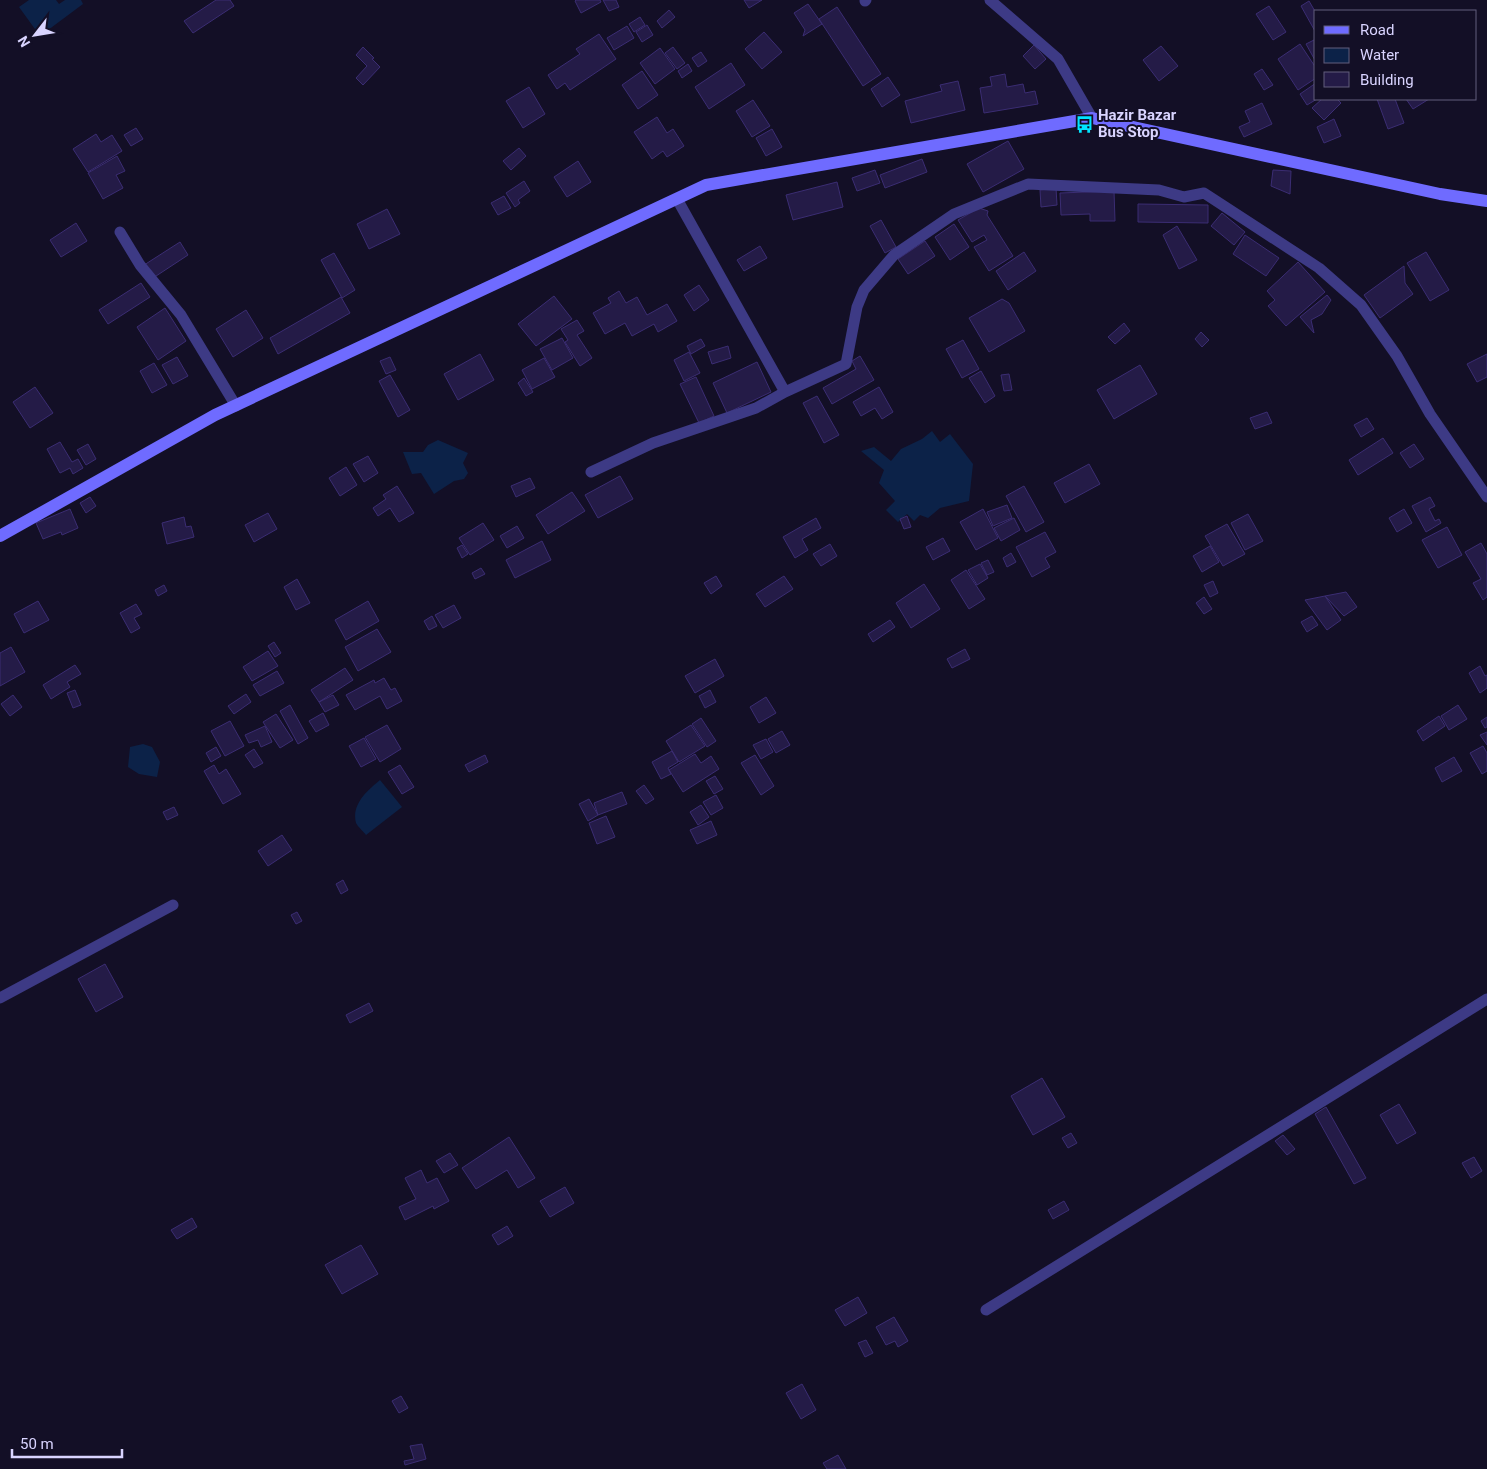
<svg xmlns="http://www.w3.org/2000/svg" width="1487" height="1469" viewBox="0 0 1487 1469" font-family="Roboto,sans-serif">
<style>
.water{fill:#0c2248}
.building{fill:#241b47;stroke:#3b2d73}
.lines{fill:none;stroke-linecap:round;stroke-linejoin:round}
.street{stroke:#3d3a85;stroke-width:11}
.secondary{stroke:#6f6bff;stroke-width:12}
.labels{text-anchor:middle;stroke-width:4;stroke-linejoin:round;paint-order:stroke}
.poi-label{font-size:15px;font-weight:bold;fill:#d9d4ff;stroke:#130f26;text-anchor:start}
</style>
<rect width="100%" height="100%" fill="#130f26"/>
<path class="water" d="M29,0H56L59,4L65,0H81L83,4L40,36L19,7Z
M932,431L940,442L950,434L973,464L969,501L940,508L928,518L920,515L914,521L907,514L898,522L886,510L895,501L879,483L884,470L861,451L874,447L891,461L901,449L922,439Z
M438,440L468,453L463,463L468,473L464,479L454,481L434,494L421,473L412,474L403,452H423L428,445Z
M143,744L152,747L160,762L157,777L139,774L128,767L130,747Z
M380,780L402,807L366,835C364,832 358,827 356,823C351,804 368,790 380,780Z"/>
<path class="building" d="M216,0H230L234,6L193,33L184,21Z
M576,0H600L601,2L581,13L575,1Z
M603,0H616L619,7L609,11Z
M744,0H762L749,8Z
M1309,1L1316,13V33L1301,6Z
M808,4L822,24L803,36L805,30L794,13Z
M1269,6L1286,32L1273,40L1256,14Z
M837,7L881,74L863,86L819,19Z
M669,10L675,17L662,28L657,21Z
M640,17L645,25L634,32L629,24Z
M647,25L653,35L642,42L636,32Z
M627,26L634,38L614,50L607,38Z
M764,32L782,52L762,69L745,49Z
M599,34L616,59L570,90L565,83L557,89L548,75L580,54L576,49Z
M1316,39V62L1306,44Z
M1300,44L1316,68V78L1298,90L1278,59Z
M1034,45L1046,59L1035,69L1023,56Z
M1161,46L1178,66L1159,81L1143,60Z
M363,47L374,58L372,59L380,67L363,85L356,78L367,66L356,55Z
M673,47L685,63L677,69L665,53Z
M660,48L675,69L655,84L640,63Z
M701,52L707,61L698,67L692,58Z
M731,63L745,85L709,109L695,87Z
M688,64L692,71L682,78L678,71Z
M1262,69L1273,85L1264,90L1254,74Z
M642,71L658,95L638,109L622,85Z
M1005,74L1007,87L1023,84L1025,93L1035,91L1038,104L984,113L980,88L992,86L990,77Z
M888,77L900,95L882,107L871,89Z
M958,81L965,110L911,123L905,101L942,91L940,85Z
M1316,83V99H1317L1307,105L1300,94Z
M529,87L545,114L523,128L506,101Z
M1322,99H1337L1341,103L1324,120L1312,108Z
M1377,99H1395L1404,123L1388,129Z
M1406,99H1429L1413,109Z
M753,100L770,126L752,137L736,111Z
M1262,103L1272,124L1244,137L1239,127L1250,122L1245,111Z
M657,117L667,133L673,129L684,146L667,157L663,151L652,159L634,132Z
M1334,119L1341,136L1324,143L1317,127Z
M136,128L143,139L131,146L124,135Z
M772,129L782,147L766,156L756,138Z
M96,134L101,142L112,135L122,151L88,172L73,149Z
M1008,141L1024,169L983,192L967,164Z
M519,148L526,156L511,170L503,161Z
M117,156L125,171L116,175L123,188L103,199L88,173Z
M922,159L927,172L885,188L880,175Z
M578,161L591,182L567,197L554,177Z
M875,170L880,183L857,191L852,178Z
M1273,170L1291,171L1290,194L1271,186Z
M524,181L530,191L518,200L520,203L515,207L506,193Z
M837,182L843,207L793,220L786,195Z
M1056,188L1057,205L1041,207L1040,190Z
M1114,191L1115,221H1090V214L1061,215L1060,193Z
M504,196L511,208L498,215L491,203Z
M1138,204L1208,205V223L1138,222Z
M979,208L988,211L987,215L1013,256L989,271L974,247L987,240L984,235L972,242L958,220Z
M387,209L400,234L369,249L357,224Z
M1222,213L1245,232L1234,245L1211,226Z
M881,220L896,247L885,253L870,226Z
M76,223L87,241L61,257L50,240Z
M954,224L969,247L950,260L935,237Z
M1177,226L1197,260L1179,269L1163,235Z
M1245,235L1279,258L1266,276L1233,254Z
M925,241L935,256L908,274L898,259Z
M180,242L188,255L150,280L141,267Z
M760,246L767,258L744,271L737,260Z
M1024,252L1036,271L1008,290L996,271Z
M1426,252L1449,290L1430,301L1407,263Z
M334,253L355,290L342,298L321,260Z
M1298,262L1325,292L1286,326L1268,306L1275,300L1267,291Z
M1404,266L1405,283L1413,294L1380,318L1364,295Z
M141,283L150,297L108,324L99,310Z
M699,285L709,300L694,311L684,295Z
M619,291L626,303L637,297L647,315L667,304L677,321L658,332L654,324L632,336L625,323L605,334L593,313L611,303L608,298Z
M1327,295L1331,300L1322,314L1311,320L1314,333L1300,317Z
M554,296L572,319L536,346L518,324Z
M341,297L350,313L278,354L270,338Z
M1002,299L1009,303L1025,331L989,352L969,318Z
M165,308L186,341L158,360L137,327Z
M246,310L263,338L233,357L216,329Z
M577,320L584,331L577,335L592,358L580,366L565,342L568,340L561,329Z
M1124,323L1130,331L1115,344L1108,337Z
M1201,332L1209,340L1202,347L1195,339Z
M562,338L573,358L552,370L540,349Z
M701,339L705,346L691,354L687,346Z
M963,340L979,369L962,378L946,349Z
M728,346L731,358L712,364L708,352Z
M689,352L700,373L684,381L674,360Z
M480,354L494,380L458,400L444,374Z
M1487,354V377L1477,382L1467,364Z
M860,356L874,380L832,404L823,388L856,369L852,361Z
M177,357L188,376L173,384L162,365Z
M390,357L396,370L386,374L380,361Z
M544,358L555,377L532,389L522,370Z
M757,362L771,392L727,413L713,383Z
M154,363L167,385L152,393L140,371Z
M1140,365L1157,394L1114,419L1097,390Z
M981,371L995,396L985,403L969,378Z
M1009,374L1012,390L1004,391L1001,375Z
M390,375L410,410L398,417L379,381Z
M696,377L714,416L699,423L680,384Z
M524,378L533,392L526,396L518,383Z
M35,387L53,413L30,428L13,402Z
M879,387L893,412L882,419L875,408L861,416L853,402Z
M817,396L839,435L824,443L803,403Z
M1267,412L1272,423L1255,429L1250,418Z
M1367,418L1374,429L1361,437L1354,425Z
M1383,438L1393,453L1358,475L1349,460Z
M60,442L72,462L78,459L83,468L73,474L70,468L60,473L47,449Z
M88,444L96,459L86,465L77,450Z
M1414,444L1424,459L1410,468L1400,453Z
M368,456L378,473L364,482L353,464Z
M1089,464L1100,484L1065,503L1054,483Z
M346,467L357,485L340,496L329,478Z
M620,476L633,499L598,518L585,495Z
M530,478L535,488L516,497L511,486Z
M397,486L414,513L399,522L390,508L378,516L373,508L386,499L383,495Z
M1024,486L1044,522L1026,532L1006,496Z
M572,492L585,511L548,534L536,515Z
M90,497L96,506L86,513L80,503Z
M1430,497L1435,506L1429,509L1435,521L1439,519L1441,523L1426,532L1412,506Z
M1007,505L1012,518L993,526L987,512Z
M70,509L78,528L62,535L61,532L43,539L36,523Z
M983,509L998,538L976,550L960,522Z
M1404,509L1412,523L1397,532L1389,518Z
M268,513L277,529L254,542L245,525Z
M1248,514L1263,541L1245,550L1231,523Z
M907,516L911,527L904,529L900,519Z
M184,517L186,527L191,526L194,537L167,544L162,523Z
M816,518L821,528L802,539L808,550L795,558L783,537Z
M1014,518L1020,530L1001,541L994,528Z
M483,523L494,540L470,555L459,538Z
M1227,524L1245,554L1223,566L1205,536Z
M517,526L524,538L507,548L500,536Z
M1447,527L1462,555L1438,568L1422,540Z
M1045,532L1056,552L1045,558L1050,567L1032,577L1016,547Z
M943,538L950,551L933,560L926,547Z
M542,541L551,560L515,578L506,560Z
M1481,543L1487,554V597L1483,600L1473,583L1481,579L1465,552Z
M830,544L837,556L821,566L813,554Z
M462,545L468,554L462,558L457,548Z
M1210,546L1219,562L1202,572L1193,556Z
M1011,553L1016,562L1007,567L1003,558Z
M988,560L994,572L987,575L981,563Z
M980,564L988,578L977,585L968,570Z
M481,568L485,574L475,579L472,573Z
M966,570L985,599L969,609L951,580Z
M716,576L722,586L711,594L704,583Z
M784,576L793,589L765,607L756,594Z
M297,579L310,603L296,610L284,587Z
M1213,581L1218,593L1210,597L1204,585Z
M924,584L940,609L911,628L896,603Z
M164,585L167,591L158,596L155,590Z
M1346,592L1357,607L1344,616L1325,596Z
M1325,596L1341,620L1327,630L1305,600Z
M1204,597L1212,609L1204,614L1196,603Z
M38,601L49,620L24,633L14,614Z
M368,601L379,621L346,640L335,620Z
M136,604L142,614L134,618L140,628L131,633L120,613Z
M454,605L461,618L443,628L435,615Z
M432,616L437,626L429,630L424,621Z
M1312,616L1318,625L1307,632L1301,622Z
M890,620L895,627L873,642L868,634Z
M377,629L391,652L358,671L345,647Z
M274,642L281,653L275,657L268,646Z
M11,647L25,672L0,686V653Z
M965,649L970,659L952,668L947,659Z
M268,651L278,666L252,681L243,667Z
M715,659L724,676L695,693L685,676Z
M75,665L81,674L67,682L70,687L51,699L43,685Z
M1480,666L1485,676L1487,675V688L1480,693L1469,673Z
M345,668L353,680L319,702L311,690Z
M277,671L284,683L260,696L253,685Z
M384,678L391,690L395,688L402,701L387,709L380,696L355,710L346,695L374,680L375,683Z
M75,690L81,705L73,708L67,693Z
M710,690L716,702L705,708L699,696Z
M246,694L251,702L234,714L228,706Z
M13,695L22,707L10,716L1,704Z
M333,695L339,705L325,712L319,702Z
M766,697L776,713L759,723L750,707Z
M290,705L308,738L298,744L280,711Z
M1458,705L1467,719L1449,730L1441,716Z
M323,713L329,725L316,732L309,721Z
M276,714L293,740L280,748L263,722Z
M1439,716L1445,726L1423,741L1417,731Z
M1487,717V727L1485,728L1481,721Z
M701,718L716,741L707,747L692,724Z
M230,721L244,746L225,756L211,731Z
M387,725L401,749L380,762L365,737Z
M691,725L705,746L679,762L666,741Z
M265,726L272,742L261,747L258,740L249,743L245,735Z
M782,731L790,745L776,753L768,739Z
M1487,732V745L1480,735Z
M364,738L376,759L361,767L349,746Z
M766,739L773,752L761,759L753,745Z
M1483,746L1487,753V771L1482,774L1470,753Z
M216,747L221,756L211,762L206,753Z
M254,749L263,763L254,768L245,755Z
M672,751L678,762L668,768L671,774L661,779L652,762Z
M695,754L701,763L711,756L719,769L683,792L669,770Z
M485,755L488,762L469,772L465,765Z
M755,755L774,786L761,795L741,763Z
M1454,757L1462,771L1442,782L1435,768Z
M214,765L219,774L226,769L241,794L223,804L204,771Z
M400,765L414,787L402,794L388,772Z
M715,776L723,789L714,794L706,781Z
M644,785L654,799L646,804L636,791Z
M622,792L627,804L598,815L594,803Z
M716,795L723,808L711,815L703,802Z
M589,799L598,815L588,821L579,804Z
M701,805L709,817L698,825L690,812Z
M174,807L178,815L167,820L163,812Z
M606,816L615,837L597,844L589,823Z
M711,821L717,835L697,844L690,830Z
M282,835L292,850L268,866L258,851Z
M343,880L348,890L341,894L336,884Z
M297,912L302,921L296,924L291,915Z
M105,964L123,997L96,1012L78,979Z
M369,1003L373,1011L350,1023L346,1015Z
M1042,1078L1065,1117L1033,1135L1011,1096Z
M1399,1104L1416,1133L1397,1144L1380,1115Z
M1326,1107L1366,1178L1354,1184L1315,1114Z
M1071,1133L1077,1143L1068,1148L1062,1138Z
M1283,1135L1295,1149L1287,1155L1275,1141Z
M509,1137L535,1178L518,1188L507,1170L476,1189L462,1168Z
M450,1153L458,1165L444,1173L436,1161Z
M1474,1157L1482,1171L1471,1178L1462,1163Z
M421,1170L427,1183L437,1178L449,1201L434,1209L433,1206L405,1220L399,1207L416,1199L405,1178Z
M565,1187L574,1203L550,1217L540,1201Z
M1064,1201L1069,1210L1053,1219L1048,1210Z
M192,1218L197,1227L177,1239L171,1230Z
M507,1226L513,1236L498,1245L492,1235Z
M361,1245L378,1274L342,1294L325,1265Z
M858,1297L867,1313L845,1326L835,1310Z
M894,1317L908,1341L898,1347L895,1341L886,1345L876,1327Z
M866,1340L873,1353L865,1357L858,1343Z
M802,1384L816,1410L801,1419L786,1393Z
M401,1396L408,1408L399,1413L392,1401Z
M422,1444L426,1459L405,1465L404,1461L414,1459L410,1446Z
M838,1455L846,1469H827L823,1463Z"/>
<g class="lines">
<path class="street" d="M990,0L1058,59L1092,118
M865,1L866,0
M677,199L785,392
M120,232L140,265L181,315L236,406
M591,472L653,443L756,408L785,392L846,364L857,307L864,290L894,255L954,214L1028,184L1159,190L1184,197L1204,193L1319,268L1361,305L1397,356L1430,414L1487,497
M0,998L173,905
M986,1310L1487,999"/>
<path class="secondary" d="M0,536L215,415L706,185L1092,118L1440,194L1487,201"/>
</g>
<defs>
<symbol id="bus-bare" viewBox="-9 -9 18 18"><path d="M-5-6H5V4H4V6H2V4H-2V6H-4V4H-5ZM-3.5-4V0h7V-4ZM-3.5 1.2v1.5H-2V1.2ZM2 1.2v1.5H3.5V1.2Z" fill="#00e5ff" stroke="#130f26" stroke-width="2.5" paint-order="stroke"/></symbol>
</defs>
<g fill-rule="evenodd">
<use href="#bus-bare" x="1072" y="112" width="25" height="25"/>
</g>
<g class="labels">
<g class="poi-label">
<text x="1098" y="120">Hazir Bazar<tspan x="1098" dy="17">Bus Stop</tspan></text>
</g>
</g>
<rect x="1314" y="10" width="162" height="90" fill="#130f26" stroke="#625e7d"/>
<rect x="1324" y="26" width="25" height="8" fill="#6f6bff" stroke="#625e7d"/>
<text x="1360" y="35" font-size="15" fill="#d9d4ff">Road</text>
<rect x="1324" y="48" width="25" height="15" fill="#0c2248" stroke="#625e7d"/>
<text x="1360" y="60" font-size="15" fill="#d9d4ff">Water</text>
<rect x="1324" y="72" width="25" height="15" fill="#241b47" stroke="#625e7d"/>
<text x="1360" y="85" font-size="15" fill="#d9d4ff">Building</text>
<g transform="translate(35 35) rotate(239)" stroke="#130f26" stroke-width="4" paint-order="stroke">
<path d="M0-4L9 19L0 12L-9 19Z" fill="#d9d4ff"/>
<text y="-8" font-size="14" font-weight="bold" text-anchor="middle" fill="#d9d4ff">N</text>
</g>
<path d="M12 1449v8h110v-8" fill="none" stroke="#d9d4ff" stroke-width="2.5"/>
<text x="20" y="1449" font-size="15" fill="#d9d4ff" stroke="#130f26" stroke-width="4" paint-order="stroke">50 m</text>
</svg>
